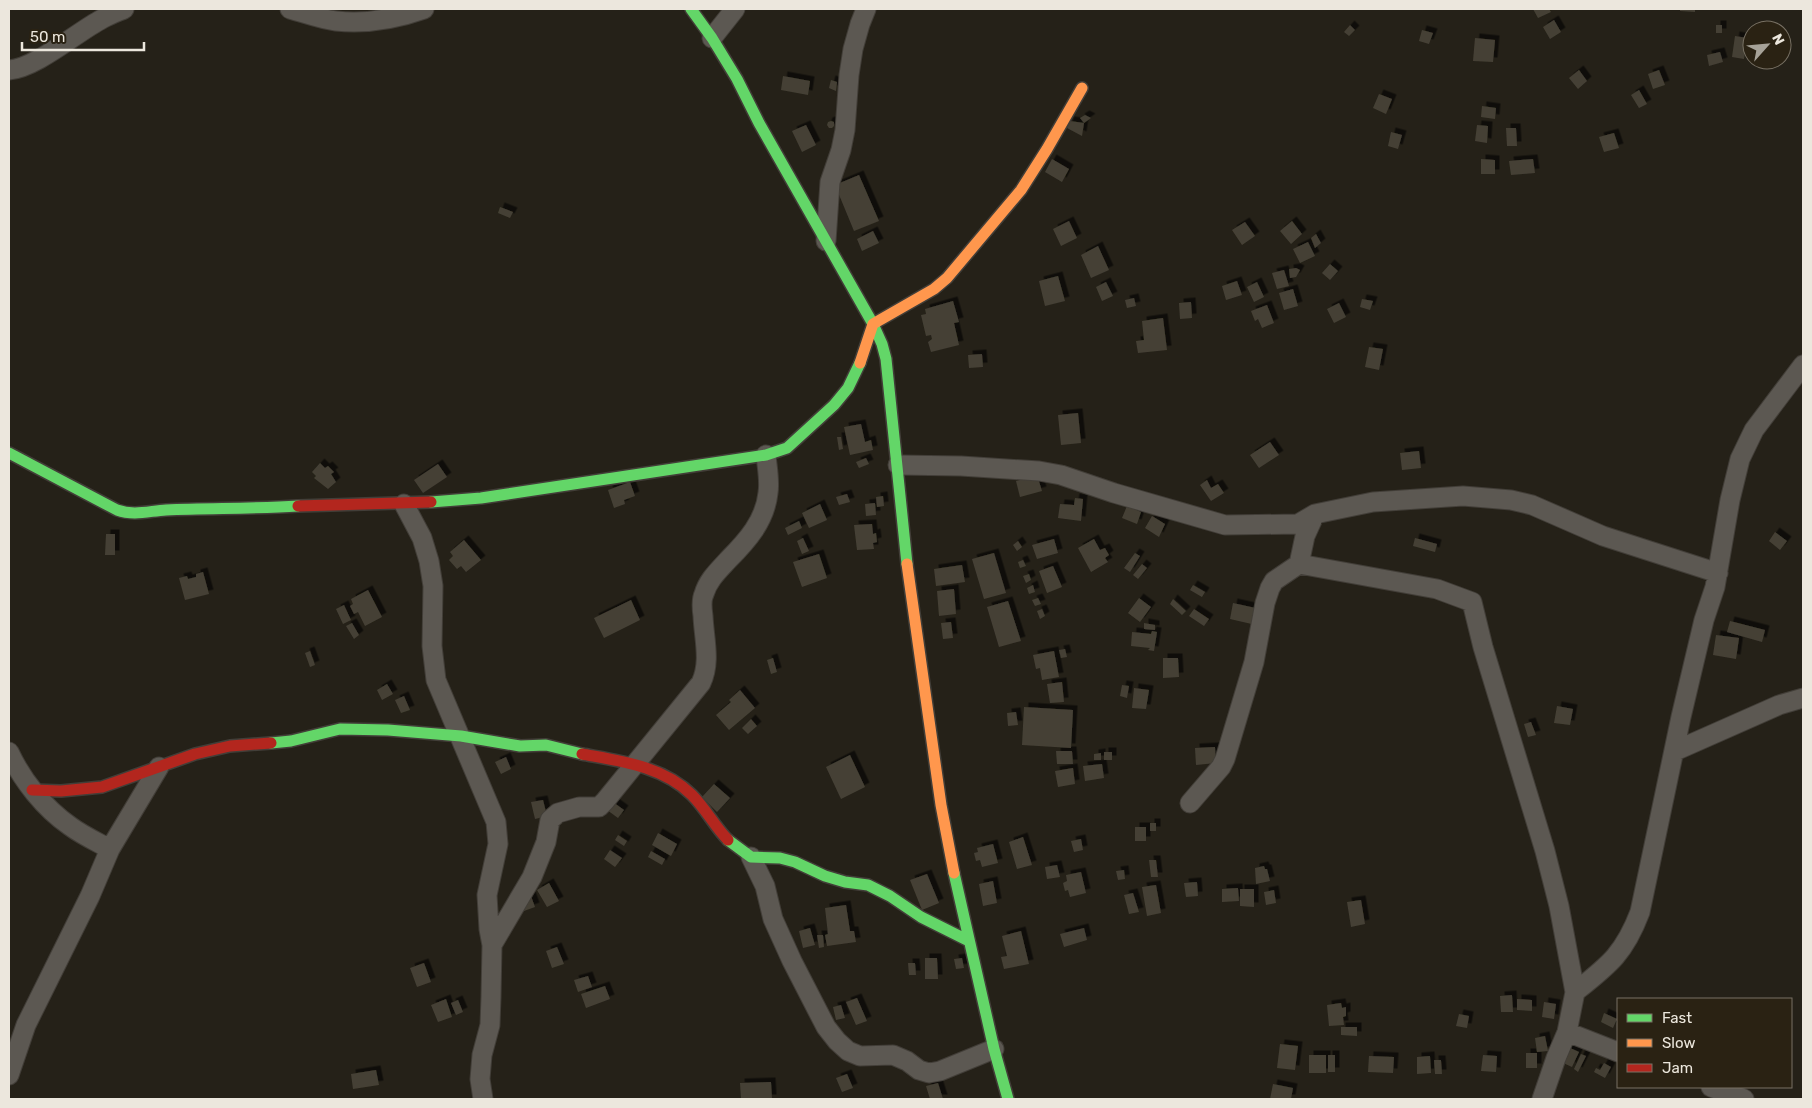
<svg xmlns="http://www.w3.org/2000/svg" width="1812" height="1108" viewBox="0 0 1812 1108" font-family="Rubik,sans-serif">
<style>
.building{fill:#454035;filter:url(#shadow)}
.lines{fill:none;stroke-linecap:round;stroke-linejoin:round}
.street-casing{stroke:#423e38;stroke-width:21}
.fast-casing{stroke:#423e38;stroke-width:14}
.slow-casing{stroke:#423e38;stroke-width:14}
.jam-casing{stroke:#423e38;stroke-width:14}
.street{stroke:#5c5852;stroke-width:19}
.fast{stroke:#63d668;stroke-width:11}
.slow{stroke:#ff974d;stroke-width:11}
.jam{stroke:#b3261e;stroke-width:11}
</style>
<defs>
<filter id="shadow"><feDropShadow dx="4.5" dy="-4.5" stdDeviation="0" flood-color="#0009"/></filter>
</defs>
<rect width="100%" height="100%" fill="#252118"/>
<path class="building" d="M1533,9H1549L1551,12L1538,18Z
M1680,9H1695V12L1680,11Z
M1554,20L1561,32L1550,39L1543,27Z
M1350,25L1355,30L1349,36L1344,32Z
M1716,25H1722V33H1716Z
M1422,30L1433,33L1429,44L1419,41Z
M1735,36L1747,38L1744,59L1732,57Z
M1475,38L1495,40L1493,62L1473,61Z
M1720,52L1723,62L1709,66L1707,55Z
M1579,70L1587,81L1578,89L1569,78Z
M1659,70L1665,85L1653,89L1648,74Z
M783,76L810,81L808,95L781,90Z
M831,80L837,82L836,91L829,88Z
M1639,90L1647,104L1639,108L1631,95Z
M1379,94L1392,99L1386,114L1373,108Z
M1482,106L1496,108L1495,119L1481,117Z
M1085,115L1091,118L1084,123L1080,118Z
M831,121L834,122V126L832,128H829L827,125L828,122Z
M1070,121L1084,123L1082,136L1067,128Z
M806,125L816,145L802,152L792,131Z
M1477,125L1488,126L1487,143L1475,141Z
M1506,128H1516L1517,146H1507Z
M1391,132L1402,135L1398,149L1388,146Z
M1614,133L1619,148L1604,152L1599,137Z
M1052,159L1069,169L1062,182L1045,172Z
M1481,159L1495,160V174H1481Z
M1533,159L1535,173L1511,175L1509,161Z
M859,175L879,221L854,231L835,185Z
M500,207L513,212L510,218L498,213Z
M1069,221L1077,238L1061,246L1053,229Z
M1292,221L1302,234L1291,244L1280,231Z
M1245,222L1255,236L1242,245L1232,230Z
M873,231L879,243L862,251L857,239Z
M1316,234L1321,243L1315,248L1311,238Z
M1308,242L1315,256L1300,263L1293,249Z
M1098,246L1109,270L1091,278L1081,255Z
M1330,264L1338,271L1330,280L1322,273Z
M1296,268L1300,270L1296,277L1290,278L1289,269Z
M1284,270L1289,286L1277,289L1272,273Z
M1058,276L1065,301L1045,306L1039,281Z
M1237,281L1242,295L1226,300L1222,286Z
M1106,282L1113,296L1102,301L1096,287Z
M1257,282L1264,297L1254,302L1247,287Z
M1293,289L1298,306L1284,310L1279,293Z
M1134,298L1136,306L1127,308L1125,300Z
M1362,299L1373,301L1370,310L1360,307Z
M953,301L959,322L954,323L959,345L931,352L928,342L932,339L931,335L926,336L921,315L926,314L925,309Z
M1191,302L1192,318L1180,319L1179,303Z
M1339,303L1346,317L1334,323L1327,309Z
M1267,305L1274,323L1262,328L1258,319L1255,321L1251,311Z
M1163,318L1167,350L1138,353L1136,341L1144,340L1142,321Z
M1369,347L1383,349L1379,370L1365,367Z
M982,354L983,367L969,368L968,355Z
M1078,413L1081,443L1061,445L1058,415Z
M861,424L865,442L871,440L873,450L850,455L844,427Z
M837,437H841L843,449L839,450Z
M1270,442L1279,455L1259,468L1250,455Z
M1419,451L1421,468L1402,470L1400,453Z
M866,458L869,464L859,468L856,462Z
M320,463L325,468L328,466L334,472L331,474L336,482L328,489L314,478L316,476L312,472Z
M438,464L447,477L423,493L414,480Z
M1037,475L1042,491L1020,497L1016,481Z
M1207,480L1211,488L1218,484L1224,493L1211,501L1200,485Z
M630,482L635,496L624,500L625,504L614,508L608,490Z
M847,494L850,502L839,505L836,497Z
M883,496L884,506L877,507L876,497Z
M1075,498L1083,499L1081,521L1058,518L1060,504L1074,505Z
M875,503L876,515L866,516L865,504Z
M820,504L827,520L809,528L802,513Z
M1127,506L1141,512L1137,524L1122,518Z
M1152,516L1165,524L1159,537L1145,528Z
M799,521L802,528L788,535L785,528Z
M872,524L873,534L876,533L877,542L873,543L874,549L857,550L854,525Z
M1775,532L1787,541L1780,550L1769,541Z
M106,534H115V555H105Z
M803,538L809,551L802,554L797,541Z
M1415,538L1437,544L1435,552L1413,546Z
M1054,539L1058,553L1037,559L1032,545Z
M1094,539L1100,550L1105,548L1109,555L1105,558L1108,562L1091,572L1078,548Z
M464,540L481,560L466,572L461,566L457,569L449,560L453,556L450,552Z
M1018,541L1022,547L1017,551L1013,545Z
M994,553L1006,593L984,599L972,559Z
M1135,553L1140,556L1130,572L1124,568Z
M819,554L827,578L802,587L793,562Z
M1023,560L1026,566L1020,568L1018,562Z
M1142,564L1147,568L1138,579L1133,575Z
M962,565L965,582L936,586L934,569Z
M1053,566L1062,587L1047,593L1039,571Z
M203,572L209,594L185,600L179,578L187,576L188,579L196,577V574Z
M1029,574L1031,580L1026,583L1023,576Z
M1033,585L1035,592L1029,594L1027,588Z
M1193,585L1205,592L1202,597L1190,590Z
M954,589L956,614L939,616L937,591Z
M368,590L382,617L365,626L358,612L354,614L350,606L353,604L351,599Z
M1038,598L1041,604L1035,606L1032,600Z
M1139,598L1151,607L1140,622L1128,613Z
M1173,599L1186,611L1182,615L1170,604Z
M631,600L640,620L604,638L594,618Z
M1008,601L1021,641L999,647L987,607Z
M1233,603L1260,609L1256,625L1230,619Z
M344,605L351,620L343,624L336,609Z
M1042,609L1045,616L1040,619L1037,611Z
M1194,609L1209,619L1204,626L1189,616Z
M1730,621L1765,630L1762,642L1727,632Z
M951,622L953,638L943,639L941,623Z
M352,623L359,635L354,639L346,626Z
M1144,623L1155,625V630L1144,629Z
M1152,631L1157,632L1154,651L1148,650L1150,648L1131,646L1132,632L1151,634Z
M1716,635L1739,638L1736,659L1713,655Z
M1065,649L1067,657L1061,658L1059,650Z
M310,651L315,665L310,667L305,653Z
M1054,651L1059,677L1042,680L1040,668L1036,669L1033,655Z
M773,658L777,672L771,674L767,660Z
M1163,658H1178L1179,677L1163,678Z
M1062,682L1064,702L1050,703L1047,684Z
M387,684L393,694L382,700L377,690Z
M1122,685L1129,686L1127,698L1120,696Z
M1134,688L1149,690L1146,709L1132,708Z
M740,690L755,708L729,730L716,715L731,702L729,700Z
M404,696L410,710L401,713L395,700Z
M1557,706L1573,709L1570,725L1554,723Z
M1024,707L1073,710L1071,748L1022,745Z
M1016,712L1018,725L1008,726L1007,713Z
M751,719L757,726L748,734L742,728Z
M1531,722L1536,735L1528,737L1524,724Z
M1215,747L1216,763L1196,765L1195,748Z
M1056,751H1072L1073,764H1057Z
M1104,752H1112V760H1104Z
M1101,753V760H1094V754Z
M850,755L865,787L841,799L826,767Z
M506,757L511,769L501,774L495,762Z
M1102,764L1104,778L1085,781L1083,766Z
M1073,768L1075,784L1058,787L1055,771Z
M714,784L730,798L717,812L702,797Z
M543,800L547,816L535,819L531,802Z
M613,802L624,810L618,818L607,810Z
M1150,823H1156V831H1150Z
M1135,827H1146V841H1135Z
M658,833L677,844L671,856L652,845Z
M618,835L627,841L624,846L615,840Z
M1023,837L1032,865L1017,869L1009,842Z
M1081,839L1083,850L1074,852L1071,841Z
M993,844L998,863L982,867L980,860L976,861L974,853L978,852L977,848Z
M610,850L622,858L615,867L604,859Z
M651,851L665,859L662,865L648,857Z
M1149,860H1156L1158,877H1151Z
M1057,865L1060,877L1047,879L1045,867Z
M1264,866L1265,869H1267L1270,881L1256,884L1255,868Z
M1124,870L1125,879L1118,880L1116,871Z
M1081,872L1086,893L1070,897L1068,890L1065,891L1063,883L1067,881L1066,875Z
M927,874L939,903L922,910L910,880Z
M993,881L997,903L983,906L979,884Z
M1197,882L1198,896L1186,897L1184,883Z
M549,883L559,901L547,907L537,890Z
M1156,885L1161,913L1147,916L1142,887Z
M1238,888L1239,901L1222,902V889Z
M1240,889H1254V907L1240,906Z
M1274,890L1276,903L1266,905L1264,892Z
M1133,893L1139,912L1129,914L1124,895Z
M531,896L535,907L524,911L520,901Z
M1361,900L1365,924L1351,927L1347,902Z
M846,905L850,931H854L856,942L827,946L825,935L828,934L825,908Z
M810,928L815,945L803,948L799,931Z
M1084,928L1087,940L1064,947L1060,934Z
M1021,931L1029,964L1004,969L1001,957L1007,956L1002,936Z
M817,935H823L824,947L819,948Z
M557,947L564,964L552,968L546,951Z
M925,958H937L938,979H925Z
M962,958L964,968L956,969L954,959Z
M424,963L431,982L417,987L410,968Z
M908,963H915L916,975H909Z
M588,976L592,987L578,992L574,980Z
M605,986L610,999L586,1008L581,994Z
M1512,995L1513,1012H1501L1500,996Z
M857,998L867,1021L856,1025L846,1002Z
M446,999L452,1017L438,1022L431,1005Z
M1517,999L1532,1000V1011L1517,1010Z
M458,1000L463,1012L456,1015L451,1003Z
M1544,1002L1556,1004L1554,1019L1542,1017Z
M1341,1003L1342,1008L1346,1007V1016L1343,1017L1344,1025L1329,1026L1327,1005Z
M841,1005L845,1018L836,1020L833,1007Z
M1604,1013L1617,1019L1613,1028L1601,1022Z
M1459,1014L1469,1016L1467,1028L1456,1026Z
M1341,1027H1357V1036L1341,1035Z
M1545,1036L1548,1051L1537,1052L1535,1038Z
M1280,1044L1298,1046L1295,1070L1277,1068Z
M1568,1047L1579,1052L1572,1067L1561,1062Z
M1526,1053H1537V1068H1526Z
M1581,1054L1586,1056L1578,1072L1574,1069Z
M1309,1055H1326V1073H1309Z
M1328,1055H1335V1072H1328Z
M1483,1055L1497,1056L1496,1072L1481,1071Z
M1369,1056L1394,1057L1393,1073L1368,1072Z
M1430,1056L1431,1073L1417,1074V1057Z
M1434,1060H1441L1442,1074H1435Z
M1604,1063L1611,1067L1605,1078L1594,1072L1596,1068L1600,1070Z
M376,1070L379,1085L353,1089L351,1074Z
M847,1074L853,1088L842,1092L836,1078Z
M771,1082L772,1099H741L740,1083Z
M938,1083L943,1099H930L926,1086Z
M1273,1084L1293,1088L1291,1099H1270Z"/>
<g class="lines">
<defs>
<path id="street" d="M290,9C305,13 320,19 336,21C365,24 396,19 424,9
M712,38L735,9
M9,70C36,68 77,32 102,19C109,15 117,12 124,9
M826,241L830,182L841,150L845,130L849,75L853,49L860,24L866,9
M898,465L961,466L1039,471L1061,475L1114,493L1225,525L1298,524L1315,514L1373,502L1463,496L1511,500L1532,505L1603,536L1718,573
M404,504L422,538L429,561L433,586L432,646L436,680L496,822L498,844L487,895L489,929L492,945L491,997L490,1025L482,1055L480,1079L483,1099
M1299,564L1437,589L1472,602L1483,647L1545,851L1559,906L1575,992L1567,1032L1556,1058L1542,1099
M1675,751L1779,705L1803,698
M9,752C22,780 44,808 70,826C82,835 97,842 110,849
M1190,803L1221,767L1225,759L1254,662L1265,603L1270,588L1274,581L1299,564L1305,536L1315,514
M751,857L765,886L773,919L792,961L826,1027L837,1041L848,1051L860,1056L893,1055L907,1061L919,1070L929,1073L940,1071L994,1049
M492,945L532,877L546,842L550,820L558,813L579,807H599L605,801L701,683C711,662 704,639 703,616C702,609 701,600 704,594C708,580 718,571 728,560C747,541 765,521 768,493C770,481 767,467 766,455
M1575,992C1609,965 1624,954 1640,912L1681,717L1704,620L1715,587L1730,500L1740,459L1754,430L1803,365
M1567,1032L1618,1052
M9,1075L26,1025L90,896L110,849L159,767
M1711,1087L1744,1099"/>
<path id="fast" d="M691,9L712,38L737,79L759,123L873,324L882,344L886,359L907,564
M9,453L117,510C134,516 149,511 166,510C210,508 254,509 298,506
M431,502L481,498L766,455L787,448L834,405L848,388L860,363
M271,743L291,741L340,729L388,730L461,736L520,746L546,745L582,754
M728,840L751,857L780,858L795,862L825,876L845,882L868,885L890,896L921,917L969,941
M954,873L994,1049L1008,1099"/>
<path id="slow" d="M860,363L873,324L934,289L947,278L1021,190L1047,149L1082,88
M907,564L941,805L954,873"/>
<path id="jam" d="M298,506L431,502
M582,754C620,761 663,766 692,795C706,809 715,827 728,840
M32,790L61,791L102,787L195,754L230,746L271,743"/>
</defs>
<use href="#street" class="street-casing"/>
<use href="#fast" class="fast-casing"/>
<use href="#slow" class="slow-casing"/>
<use href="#jam" class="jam-casing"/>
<use href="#street" class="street"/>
<use href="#fast" class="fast"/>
<use href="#slow" class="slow"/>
<use href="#jam" class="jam"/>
</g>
<rect width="1812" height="1108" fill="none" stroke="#ece7dd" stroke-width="20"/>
<rect x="1617" y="998" width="175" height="90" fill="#2a2213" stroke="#787164"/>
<rect x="1627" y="1014" width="25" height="8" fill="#63d668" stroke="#787164"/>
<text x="1662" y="1023" font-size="15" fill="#ece7dd">Fast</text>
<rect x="1627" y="1039" width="25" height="8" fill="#ff974d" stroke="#787164"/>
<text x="1662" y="1048" font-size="15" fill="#ece7dd">Slow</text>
<rect x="1627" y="1064" width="25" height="8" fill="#b3261e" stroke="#787164"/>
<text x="1662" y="1073" font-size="15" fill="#ece7dd">Jam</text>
<g transform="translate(1767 45) rotate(63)"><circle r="24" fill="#2a2213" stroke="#787164"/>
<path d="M0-4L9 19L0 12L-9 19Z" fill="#a6a298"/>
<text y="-8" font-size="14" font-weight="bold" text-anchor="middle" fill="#ece7dd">N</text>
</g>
<path d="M22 42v8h122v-8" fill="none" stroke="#ece7dd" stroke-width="2.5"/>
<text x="30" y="42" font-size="15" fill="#ece7dd" stroke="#2a2213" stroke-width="4" paint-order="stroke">50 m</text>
</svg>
